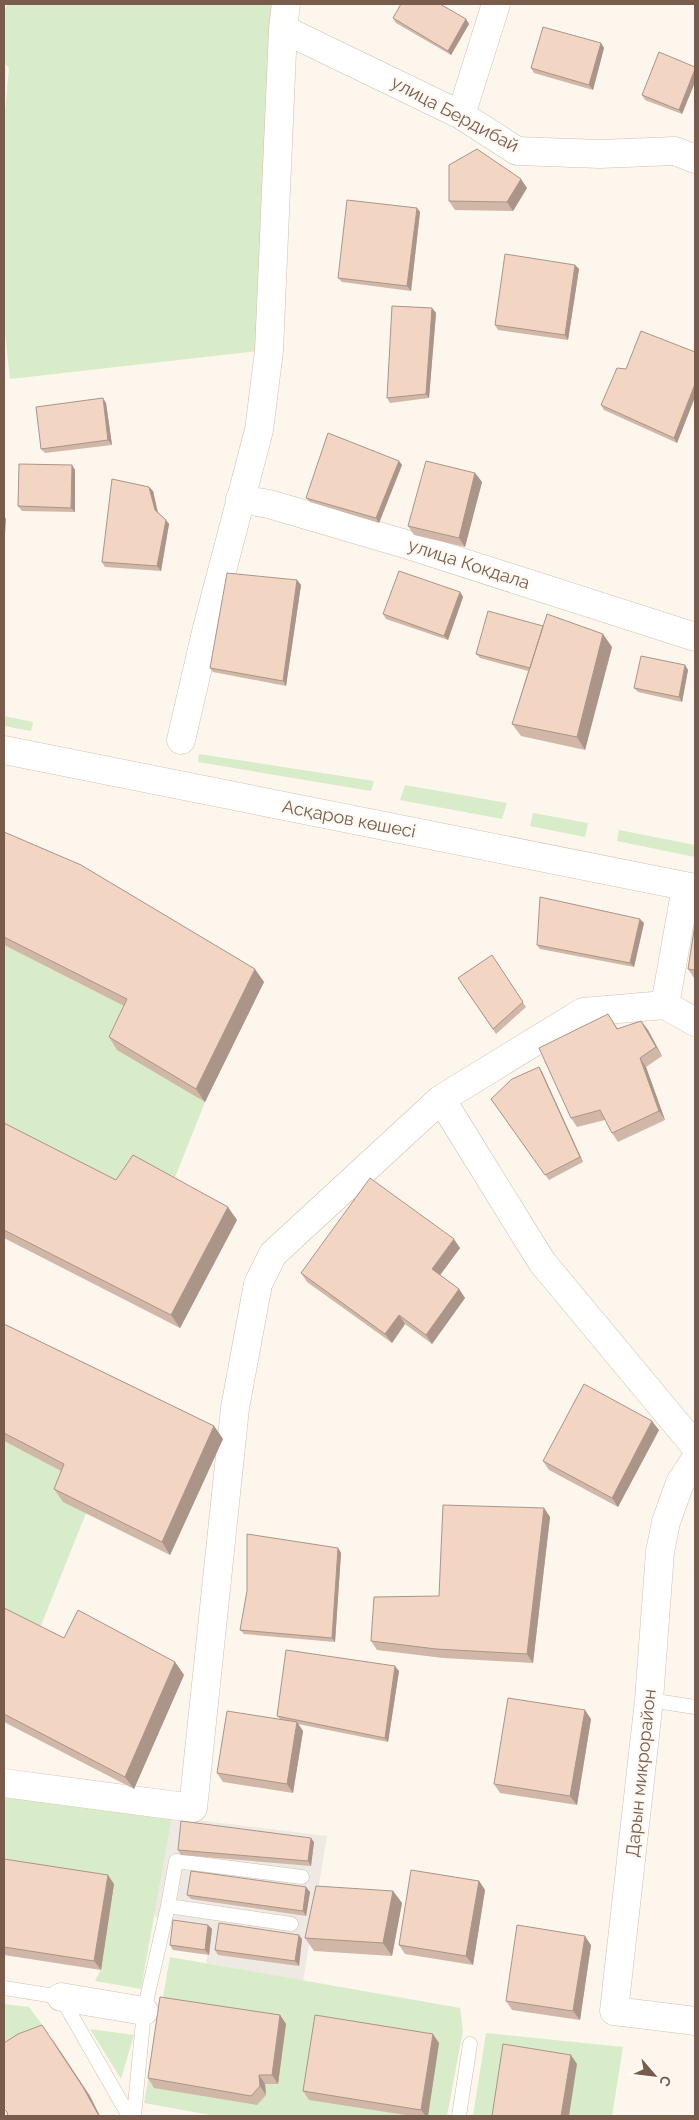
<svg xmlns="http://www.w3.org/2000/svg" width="699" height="2120" viewBox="0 0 699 2120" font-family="Raleway,sans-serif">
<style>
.industrial{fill:#efe9e4}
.green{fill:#d8ecc9}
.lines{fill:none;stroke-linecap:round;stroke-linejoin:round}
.lane-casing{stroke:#d1beb0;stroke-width:15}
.street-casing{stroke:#d1beb0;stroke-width:29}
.secondary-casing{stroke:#d6c0b0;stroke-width:29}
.lane{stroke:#fff;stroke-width:14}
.street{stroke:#fff;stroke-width:28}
.secondary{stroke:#fff;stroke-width:28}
.wall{fill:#d1b7a8}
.shaded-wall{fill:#aa9588}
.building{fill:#f3d5c3;stroke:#aa9588}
.labels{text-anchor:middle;stroke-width:5;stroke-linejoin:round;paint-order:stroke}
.street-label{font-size:18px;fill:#7a5c4d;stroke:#fffaf3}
</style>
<rect width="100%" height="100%" fill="#fdf6ec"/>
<path class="industrial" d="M172,1817L327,1836L303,1981L206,1963L212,1929L165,1921L154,1916Z"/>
<path class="green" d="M7,4H273L266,93L259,351L10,379L4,324V122L9,68L4,63V13Z
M4,716L33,722L31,731L4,726Z
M199,754L374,781L371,791L198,762Z
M405,785L507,803L502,819L400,800Z
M533,813L588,823L585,837L530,826Z
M619,830L695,845V857L617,841Z
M4,945L136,1012L205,1102L172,1185L125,1193L4,1131Z
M4,1441L73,1477L86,1513L38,1633L4,1616Z
M4,1794L172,1817L141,1989L95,1981L101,1969L4,1867Z
M170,1957L460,2008L463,2031L447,2116H216L144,2103Z
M4,2004L29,2007L49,2034L4,2055Z
M90,2029L134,2035L121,2079Z
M486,2033L623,2047L612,2116H473Z"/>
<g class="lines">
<defs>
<path id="lane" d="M649,1700L695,1707
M168,1906L176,1861L302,1877
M4,1988L61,1997L129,2116
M134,2116L144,2011L168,1906L291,1924
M459,2116L470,2044"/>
<path id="street" d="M283,29L461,115L517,151L600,154L675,151L695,159
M461,115L496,4
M240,499L269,504L402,543L695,637
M181,740L207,628L259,430L269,351L283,29L286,4
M665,1005L686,887
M441,1099L542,1262L695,1446
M695,1460L680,1483L666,1522L660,1552L649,1700L614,2011L695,2021
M4,1783L193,1808L235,1408L258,1284L273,1254L441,1099L583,1012L665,1005L695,1022
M61,1997L144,2011"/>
<path id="secondary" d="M4,750L695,888"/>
</defs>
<use href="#lane" class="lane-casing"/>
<use href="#street" class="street-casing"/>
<use href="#secondary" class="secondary-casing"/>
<use href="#lane" class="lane"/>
<use href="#street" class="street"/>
<use href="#secondary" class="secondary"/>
</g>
<path class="wall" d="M393,18L466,19L469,24L451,55L396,23Z
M601,43L604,48L593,90L534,73L531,68Z
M695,67V82L682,114L645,100L642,95Z
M527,188L513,211L455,210L449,201Z
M417,208L420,212L411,291L342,282L338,278Z
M575,265L579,269L568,340L498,330L495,325Z
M432,308L436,313L429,398L390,403L387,398Z
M695,352V397L677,443L604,410L601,405Z
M106,403L112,445L45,453L41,449Z
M399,461L402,465L379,523L310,502L306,498Z
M72,465L75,470V512L22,511L18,506Z
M475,473L482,482L465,547L414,535L408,526Z
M149,487L153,491L158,512L169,524L161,571L105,567L102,562Z
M297,580L301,585L286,686L213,672L210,668Z
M460,592L463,597L448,640L386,619L383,614Z
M612,647L585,750L521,736L512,724L528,671L480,658L476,654Z
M685,665L688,670L682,702L638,692L634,688Z
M4,832L264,982L205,1102L117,1050L109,1037L124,1006L4,945Z
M644,923L634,967L540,949L537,945Z
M695,924V978H694L688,969Z
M492,955L526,1007L496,1034L458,978Z
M608,1014L618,1029L641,1021L648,1030L662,1056L646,1067L665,1120L618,1142L612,1133L605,1120L577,1127L571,1118Z
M539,1067L542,1072L583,1162L549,1180L491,1099Z
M4,1123L116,1180L237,1220L180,1328L4,1238Z
M460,1248L440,1275L459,1289L465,1298L432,1344L405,1324L392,1343L307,1282L301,1273Z
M4,1324L214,1426L223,1439L170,1555L63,1502L54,1489L61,1471L4,1441Z
M659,1430L618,1507L549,1470L543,1461Z
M544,1508L550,1517L533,1663L443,1658L377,1650L371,1641L439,1596Z
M338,1548L341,1553L335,1642L244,1634L240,1630Z
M4,1608L64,1638L175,1662L184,1675L134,1789L4,1722Z
M399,1671L388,1742L298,1724L303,1731L293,1793L223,1782L217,1773L280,1719L277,1716Z
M591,1719L577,1805L500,1793L494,1784Z
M314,1842L311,1866L181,1855L178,1850Z
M4,1859L114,1884L101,1970L4,1955Z
M479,1881L485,1890L473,1965L405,1954L399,1945Z
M306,1887L310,1892L306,1916L191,1899L187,1895Z
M393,1891L402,1903L392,1956L314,1951L305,1938Z
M208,1925L212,1929L209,1955L173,1950L170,1945Z
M302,1939L299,1966L218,1955L215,1950Z
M591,1945L580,2020L512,2010L506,2001Z
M280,2015L286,2024L278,2084H265L266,2095L257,2105L154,2088L148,2078Z
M439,2043L428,2116H412L309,2100L303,2091Z"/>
<path class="shaded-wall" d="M466,19L469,24L451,55L448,51Z
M601,43L604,48L593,90L589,85Z
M695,69V82L682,114L679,110Z
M521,179L527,188L513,211L507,202Z
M417,208L420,212L411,291L407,286Z
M575,265L579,269L568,340L565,335Z
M432,308L436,313L429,398L426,394Z
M695,384V397L677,443L674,438Z
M103,398L106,403L112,445L108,440Z
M399,461L402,465L379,523L376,518Z
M72,465L75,470V512L71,508Z
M475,473L482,482L465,547L459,538Z
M149,487L153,491L158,514L155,510Z
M4,516L6,519L4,549Z
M166,520L169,524L161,571L157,566Z
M297,580L301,585L286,686L283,681Z
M460,592L463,597L448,640L444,636Z
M603,634L612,647L585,750L577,737Z
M685,665L688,670L682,702L679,697Z
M640,919L644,923L634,967L630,963Z
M255,969L264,982L205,1102L196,1089Z
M641,1021L648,1030L662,1056L656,1047Z
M640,1058L646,1067L665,1120L659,1111Z
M539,1067L542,1072L583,1162L580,1157Z
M228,1207L237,1220L180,1328L171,1315Z
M454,1239L460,1248L438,1278L432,1269Z
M459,1289L465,1298L432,1344L426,1335Z
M399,1315L405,1324L392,1343L385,1334Z
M652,1421L659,1430L618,1507L612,1498Z
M214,1426L223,1439L170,1555L162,1542Z
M544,1508L550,1517L533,1663L527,1654Z
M338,1548L341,1553L335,1642L332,1638Z
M175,1662L184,1675L134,1789L125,1777Z
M395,1666L399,1671L388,1742L385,1738Z
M585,1710L591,1719L577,1805L570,1796Z
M297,1722L303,1731L293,1793L287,1784Z
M311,1838L314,1842L311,1866L308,1861Z
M108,1875L114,1884L101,1970L94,1961Z
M479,1881L485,1890L473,1965L466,1956Z
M306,1887L310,1892L306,1916L303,1911Z
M393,1891L402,1903L392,1956L383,1943Z
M208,1925L212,1929L209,1955L205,1950Z
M299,1935L302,1939L299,1966L295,1961Z
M585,1936L591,1945L580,2020L573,2011Z
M280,2015L286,2024L278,2084L272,2075Z
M49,2034L90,2096L100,2116H99Z
M433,2034L439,2043L428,2116H426L421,2110Z
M571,2055L577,2064L569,2116H561Z
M259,2075L265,2084L266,2095L260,2086Z"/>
<path class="building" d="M401,4H440L466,19L448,51L393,18Z
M543,27L601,43L589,85L531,68Z
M659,52L695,67V69L679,110L642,95Z
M477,149L521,179L507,202L449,201V165Z
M347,200L417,208L407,286L338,278Z
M505,254L575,265L565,335L495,325Z
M392,306L432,308L426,394L387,398Z
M641,331L695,352V384L674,438L601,405L617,368L626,369Z
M103,398L108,440L41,449L36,407Z
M328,433L399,461L376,518L306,498Z
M426,461L475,473L459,538L408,526Z
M19,464L72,465L71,508L18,506Z
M112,479L149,487L155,510L166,520L157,566L102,562Z
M399,571L460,592L444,636L383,614Z
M227,573L297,580L283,681L210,668Z
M488,611L543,626L530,668L476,654Z
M547,614L603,634L577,737L512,724Z
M641,656L685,665L679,697L634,688Z
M4,832L81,865L255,969L196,1089L109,1037L127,999L4,937Z
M540,897L640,919L630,963L537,945Z
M695,924V970L688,969Z
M492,955L523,1002L493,1029L458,978Z
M608,1014L617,1029L641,1021L656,1047L640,1058L659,1111L612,1133L600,1110L571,1118L539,1048Z
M539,1067L580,1157L545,1175L491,1099L512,1079Z
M4,1123L116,1180L133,1155L228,1207L171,1315L4,1230Z
M370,1178L454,1239L432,1269L459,1289L426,1335L399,1315L385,1334L301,1273Z
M4,1324L214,1426L162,1542L54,1489L64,1464L4,1433Z
M584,1384L652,1421L612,1498L543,1461Z
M443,1505L544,1508L527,1654L436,1649L371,1641L374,1597L439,1596Z
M247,1534L338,1548L332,1638L240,1630L247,1591Z
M4,1608L64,1638L78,1610L175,1662L125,1777L4,1714Z
M286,1650L395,1666L385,1738L277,1716Z
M508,1698L585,1710L570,1796L494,1784Z
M227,1711L297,1722L287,1784L217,1773Z
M181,1821L311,1838L308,1861L178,1850Z
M4,1859L108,1875L94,1961L4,1947Z
M411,1870L479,1881L466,1956L399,1945Z
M191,1871L306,1887L303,1911L187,1895Z
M316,1886L393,1891L383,1943L305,1938Z
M173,1920L208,1925L205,1950L170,1945Z
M219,1923L299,1935L295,1961L215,1950Z
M517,1925L585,1936L573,2011L506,2001Z
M160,1997L280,2015L272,2075H259L260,2086L251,2096L148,2078Z
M315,2015L433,2034L421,2110L303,2091Z
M42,2025L83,2087L99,2116H8L7,2112L4,2109V2043L18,2034Z
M503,2044L571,2055L561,2116H492Z"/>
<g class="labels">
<g class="street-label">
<text transform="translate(455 114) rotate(28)" y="6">улица Бердибай</text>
<text transform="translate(469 564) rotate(18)" y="6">улица Кокдала</text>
<text transform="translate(349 819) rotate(11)" y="6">Асқаров көшесі</text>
<text transform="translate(641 1773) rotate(-84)" y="6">Дарын микрорайон</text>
</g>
</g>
<rect width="699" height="2120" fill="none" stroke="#7a5c4d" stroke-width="10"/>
<g transform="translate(654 2075) rotate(118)" stroke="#fffaf3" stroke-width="4" paint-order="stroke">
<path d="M0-4L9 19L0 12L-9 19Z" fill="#7a5c4d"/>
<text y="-8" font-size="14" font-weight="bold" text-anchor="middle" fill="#7a5c4d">С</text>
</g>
</svg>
